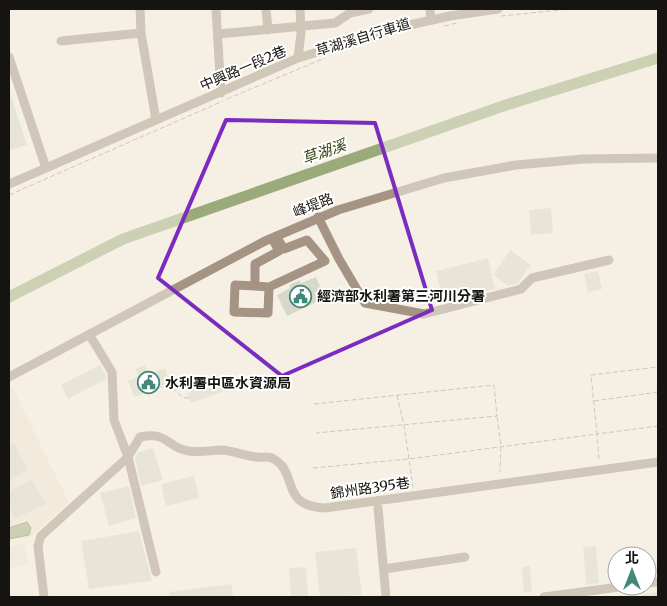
<svg xmlns="http://www.w3.org/2000/svg" width="667" height="606" viewBox="0 0 667 606" font-family="Merriweather,'Noto Sans TC',serif">
<style>
.built{fill:#eee5d1}
.water{fill:#9aaa7a;stroke:#727d5a}
.lines{fill:none;stroke-linecap:round;stroke-linejoin:round}
.river{stroke:#9aaa7a;stroke-width:11}
.building{fill:#d7d7ca}
.path{stroke:#99948c;stroke-width:1;stroke-dasharray:5 2.5;stroke-linecap:butt}
.minor{stroke:#a59484;stroke-width:9}
.marked{fill:none;stroke:#7b2cbf;stroke-width:4;stroke-linejoin:round}
.labels{text-anchor:middle;stroke-width:4;stroke-linejoin:round;paint-order:stroke}
.street-label{font-size:14px;fill:#161410;stroke:#fff}
.poi-label{font-size:14px;font-weight:bold;fill:#161410;stroke:#fff;text-anchor:start}
.water-label{font-size:15px;font-style:italic;fill:#313f06;stroke:#fff}
</style>
<rect width="100%" height="100%" fill="#f6f0e4"/>
<path class="built" d="M13,388L69,502L31,537L9,539V390Z
M24,543L29,564L9,568V547Z"/>
<path class="water" d="M27,522L31,528L29,535L9,539V528Z"/>
<g class="lines">
<path class="river" d="M9,297L123,239L506,105L658,58"/>
</g>
<path class="building" d="M9,89L27,145L11,150L9,143Z
M551,208L553,233L531,235L529,210Z
M510,250L531,265L518,283L508,286L493,275Z
M488,258L495,289L443,301L436,271Z
M598,271L602,289L588,292L584,274Z
M316,277L325,298L287,316L277,295L290,288L289,285L300,280L301,283Z
M100,365L106,374V379L68,399L61,385Z
M145,365L148,374L165,368L171,385L134,397L128,381L138,377L136,369Z
M218,374L224,391L191,403L187,394L191,392L188,385Z
M14,442L28,470L9,481V445Z
M153,448L163,480L141,486L135,458L138,452Z
M194,476L199,498L166,506L161,484Z
M32,479L46,504L15,519L9,508V491Z
M129,486L136,518L109,526L100,493Z
M139,531L152,581L89,589L81,541Z
M596,546L599,583L586,585L583,547Z
M356,548L362,595L320,597L315,552Z
M530,566L532,592L524,593L522,567Z
M306,567L308,596L291,597L289,568Z
M232,584L233,597H170L169,592Z
M658,592V597H643L642,595Z"/>
<g class="lines">
<path class="path" d="M501,16L570,9
M444,26L457,23
M227,99L325,58
M9,195L223,101
M169,381C175,386 176,398 189,398
M397,395L404,425L413,487
M594,401L658,392
M314,404L494,385L497,416L316,433
M497,417L501,446L500,472
M599,459L597,434L658,426
M313,468L409,459L597,434L591,375L658,367"/>
<path class="minor" d="M140,9L141,33L156,120
M216,9L221,93
M266,9L268,30
M430,9L431,19
M218,34L335,23L350,13L369,9
M61,41L141,33
M9,57L46,168
M298,58L301,33L300,9
M9,184L298,58L396,28L450,16L498,9
M318,217L339,259L365,303L424,314L521,289L532,278L609,260
M272,238L279,251L255,264V286L269,287L325,261L307,240L284,249L276,236
M255,286L235,285L234,312L268,313L269,287
M9,377L265,241L338,210L444,178L516,165L583,159L658,158
M378,508L386,597
M384,569L465,557
M156,572L128,457L140,437C169,431 166,448 189,451C201,453 211,450 223,450C234,451 245,456 257,457C262,458 267,456 272,458C300,472 278,506 325,508L658,462
M647,583L658,582
M44,597L38,546L41,536L128,457L114,420L112,372L89,334
M544,597L627,586"/>
</g>
<path d="M0 0H667V606H0ZM226,120L375,123L432,310L282,376L158,278Z" fill="#f6f0e4" fill-opacity=".55" fill-rule="evenodd"/>
<path class="marked" d="M226,120L375,123L432,310L282,376L158,278Z"/>
<defs>
<symbol id="civic-ring" viewBox="-11 -11 22 22"><circle r="9.5" fill="#fff" stroke="#44887c" stroke-width="1.5"/><path d="M-.6-6.5H3V-4.5H.6V-3L4-1V1h2V6H-6V1h2V-1L-.6-3ZM-1.2 2.5V6h2.4V2.5Z" fill="#44887c"/></symbol>
</defs>
<g fill-rule="evenodd">
<use href="#civic-ring" x="288" y="284" width="25" height="25"/>
<use href="#civic-ring" x="136" y="370" width="25" height="25"/>
</g>
<g class="labels">
<g class="street-label">
<text transform="translate(363 37) rotate(-17)" y="5">草湖溪自行車道</text>
<text transform="translate(243 68) rotate(-23)" y="5">中興路一段2巷</text>
<text transform="translate(313 205) rotate(-21)" y="5">峰堤路</text>
<text transform="translate(370 488) rotate(-8)" y="5">錦州路395巷</text>
</g>
<g class="poi-label">
<text x="317" y="301">經濟部水利署第三河川分署</text>
<text x="165" y="388">水利署中區水資源局</text>
</g>
<g class="water-label">
<text transform="translate(324 152) rotate(-19)" y="5">草湖溪</text>
</g>
</g>
<rect width="667" height="606" fill="none" stroke="#161410" stroke-width="20"/>
<g transform="translate(632 571)"><circle r="24" fill="#ffffff" stroke="#a2a19f"/>
<path d="M0-4L9 19L0 12L-9 19Z" fill="#44887c"/>
<text y="-8" font-size="14" font-weight="bold" text-anchor="middle" fill="#161410">北</text>
</g>
</svg>
